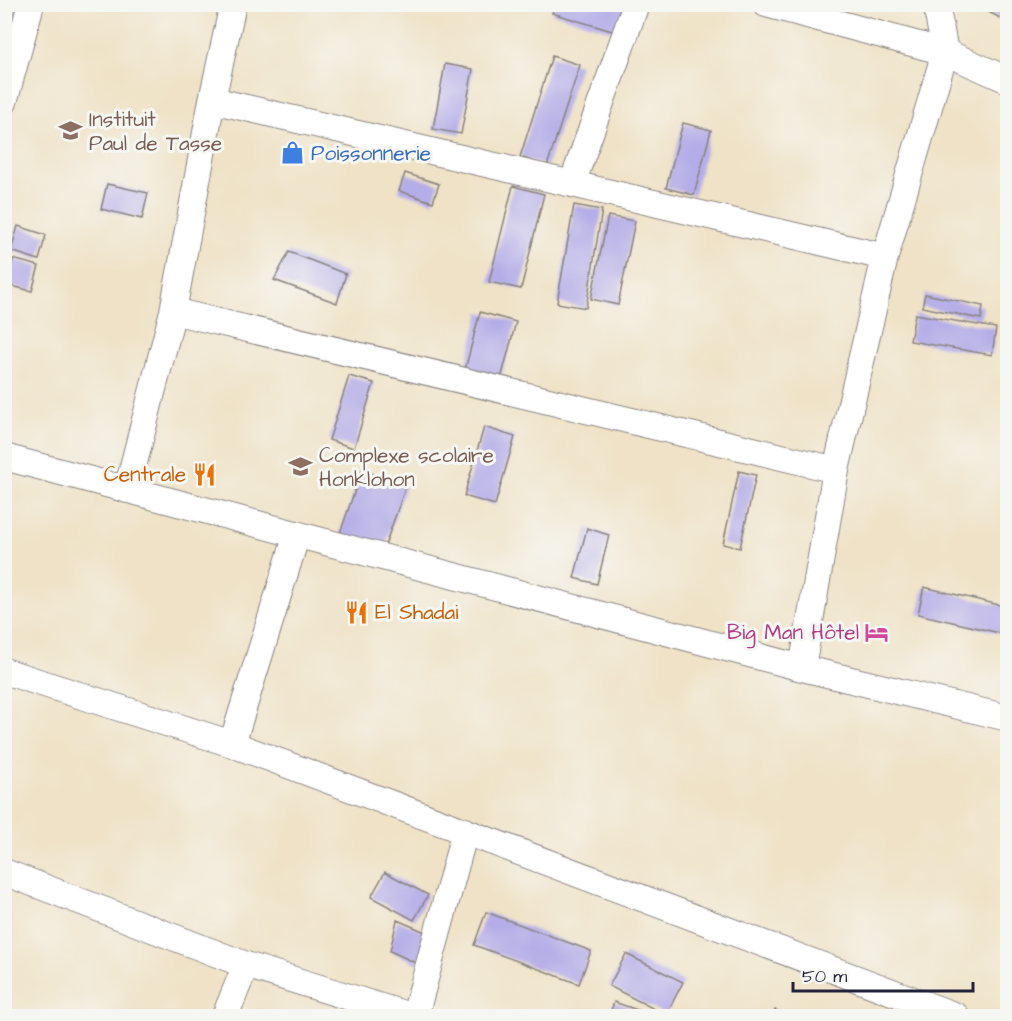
<svg xmlns="http://www.w3.org/2000/svg" width="1012" height="1021" viewBox="0 0 1012 1021" font-family="'Architects Daughter',sans-serif">
<style>
.building{fill:#b5ade7}
.lines{fill:none;stroke-linecap:round;stroke-linejoin:round}
.street-casing{stroke:#888280;stroke-width:28}
.street{stroke:#fff;stroke-width:26}
.labels{text-anchor:middle;stroke-width:6;stroke-linejoin:round;paint-order:stroke}
.education-label{font-size:21px;fill:#785e54;stroke:#f6f6f2;text-anchor:start}
.shop-label{font-size:21px;fill:#366cbe;stroke:#f6f6f2;text-anchor:start}
.food-label{font-size:21px;fill:#c56008;stroke:#f6f6f2;text-anchor:end}
.hotel-label{font-size:21px;fill:#b23c85;stroke:#f6f6f2;text-anchor:end}
</style>
<rect width="100%" height="100%" fill="#f6f6f2"/>
<filter id="ink" filterUnits="userSpaceOnUse"><feTurbulence type="fractalNoise" baseFrequency=".0167" numOctaves="2"/><feDisplacementMap in="SourceGraphic" scale="12" xChannelSelector="R" yChannelSelector="G"/><feConvolveMatrix kernelMatrix="1 2 1 2 8 2 1 2 1" color-interpolation-filters="sRGB"/></filter>
<filter id="wash" filterUnits="userSpaceOnUse"><feTurbulence type="fractalNoise" baseFrequency=".008" numOctaves="4" result="noise"/><feDisplacementMap in="SourceGraphic" scale="24" xChannelSelector="R" yChannelSelector="G"/><feGaussianBlur stdDeviation="1.35" result="paint"/><feColorMatrix in="noise" values="0 0 0 0 0 0 0 0 0 0 0 0 0 0 0 0 0 1.4 0 .05"/><feComposite in="paint" operator="in"/></filter>
<g filter="url(#wash)">
<rect width="100%" height="100%" fill="#efe2c6"/>
<g id="blocks">
<path class="building" d="M4,4H21L15,24L4,21Z
M555,4H631L622,34L552,13Z
M973,4H1008V22Z
M552,56L580,65L547,166L520,157Z
M445,64L473,69L461,134L433,129Z
M4,101L13,104L5,129H4Z
M683,123L711,130L694,195L666,188Z
M405,173L439,184L433,202L399,191Z
M107,184L148,193L142,219L101,209Z
M513,186L544,194L521,289L489,282Z
M574,205L602,210L586,308L557,303Z
M608,216L635,221L618,305L591,299Z
M18,226L46,235L39,260L11,251Z
M289,252L346,274L337,303L274,280Z
M13,259L39,266L32,291L7,285Z
M925,294L983,306L981,319L922,307Z
M480,312L516,322L501,379L465,370Z
M915,314L996,328L992,355L910,341Z
M349,376L374,383L354,448L329,440Z
M484,427L515,437L495,505L464,496Z
M362,470L406,486L383,551L339,536Z
M739,471L756,475L740,548L723,544Z
M587,528L609,535L597,584L574,578Z
M924,587L1008,607V635L918,614Z
M385,872L428,895L414,920L371,897Z
M486,912L591,951L579,984L474,945Z
M397,920L430,934L418,964L390,951Z
M626,954L683,982L666,1015L609,986Z
M614,1002L655,1016H609Z
M775,1010L792,1016H773Z"/>
</g>
</g>
<g filter="url(#ink)">
<use href="#blocks" fill-opacity="0" stroke="#888280" stroke-width="1.5"/>
<g class="lines">
<defs>
<path id="street" d="M766,4L945,52L1008,80
M212,100L885,257
M4,102L31,4
M572,184L636,4
M173,311L836,470
M4,457L802,668L1008,718
M127,490L173,311L212,100L233,4
M802,668L836,470L885,257L945,52L936,4
M4,671L232,744L956,1016
M232,744L297,534
M4,872L246,965L410,1016
M225,1016L246,965
M415,1016L465,831"/>
</defs>
<use href="#street" class="street-casing"/>
<use href="#street" class="street"/>
</g>
</g>
<defs>
<symbol id="university-bare" viewBox="-9 -9 18 18"><path d="M0-5L7-2L0 1L-7-2ZM-4 1L0 2.5L4 1V4Q0 6-4 4Z" fill="#8d6e63" stroke="#f6f6f2" stroke-width="2.5" paint-order="stroke"/></symbol>
<symbol id="shop-bare" viewBox="-9 -9 18 18"><path d="M-5-2.5h2.3a2.7 3.5 0 0 1 5.4 0H5L5.5 6h-11ZM-1.5-2.5h3a1.5 2.3 0 0 0-3 0Z" fill="#3f7fe0" stroke="#f6f6f2" stroke-width="2.5" paint-order="stroke"/></symbol>
<symbol id="school-bare" viewBox="-9 -9 18 18"><path d="M0-5L7-2L0 1L-7-2ZM-4 1L0 2.5L4 1V4Q0 6-4 4Z" fill="#8d6e63" stroke="#f6f6f2" stroke-width="2.5" paint-order="stroke"/></symbol>
<symbol id="restaurant-bare" viewBox="-9 -9 18 18"><path d="M-5-6h1v4h1v-4h1v4h1v-4h1v5L-1.5 .5V6h-2V.5L-5-1ZM5-6V6H3V1.5H1.5Q1.5-4 5-6Z" fill="#e8710a" stroke="#f6f6f2" stroke-width="2.5" paint-order="stroke"/></symbol>
<symbol id="hotel-bare" viewBox="-9 -9 18 18"><path d="M-6-4.5h1.5V1H6V5H4.5V3h-9V5H-6ZM-4 0a1.8 1.8 0 1 1 3.6 0ZM.5 0V-2.5h3Q6-2.5 6 0Z" fill="#d1479c" stroke="#f6f6f2" stroke-width="2.5" paint-order="stroke"/></symbol>
</defs>
<g fill-rule="evenodd">
<use href="#university-bare" x="54" y="114" width="33" height="33"/>
<use href="#shop-bare" x="276" y="136" width="33" height="33"/>
<use href="#school-bare" x="284" y="450" width="33" height="33"/>
<use href="#restaurant-bare" x="188" y="458" width="33" height="33"/>
<use href="#restaurant-bare" x="340" y="596" width="33" height="33"/>
<use href="#hotel-bare" x="860" y="616" width="33" height="33"/>
</g>
<g class="labels">
<g class="education-label">
<text x="89" y="126">Instituit<tspan x="89" dy="24">Paul de Tasse</tspan></text>
<text x="319" y="462">Complexe scolaire<tspan x="319" dy="24">Honklohon</tspan></text>
</g>
<g class="shop-label">
<text x="311" y="160">Poissonnerie</text>
</g>
<g class="food-label">
<text x="186" y="481">Centrale</text>
<text x="375" y="619" text-anchor="start">El Shadai</text>
</g>
<g class="hotel-label">
<text x="859" y="639">Big Man Hôtel</text>
</g>
</g>
<rect width="1012" height="1021" fill="none" stroke="#f6f6f2" stroke-width="24"/>
<path d="M793 982v9h180v-9" fill="none" stroke="#22223b" stroke-width="3"/>
<text x="802" y="982" font-size="18" fill="#22223b" stroke="#f6f6f2" stroke-width="4.5" paint-order="stroke">50 m</text>
</svg>
